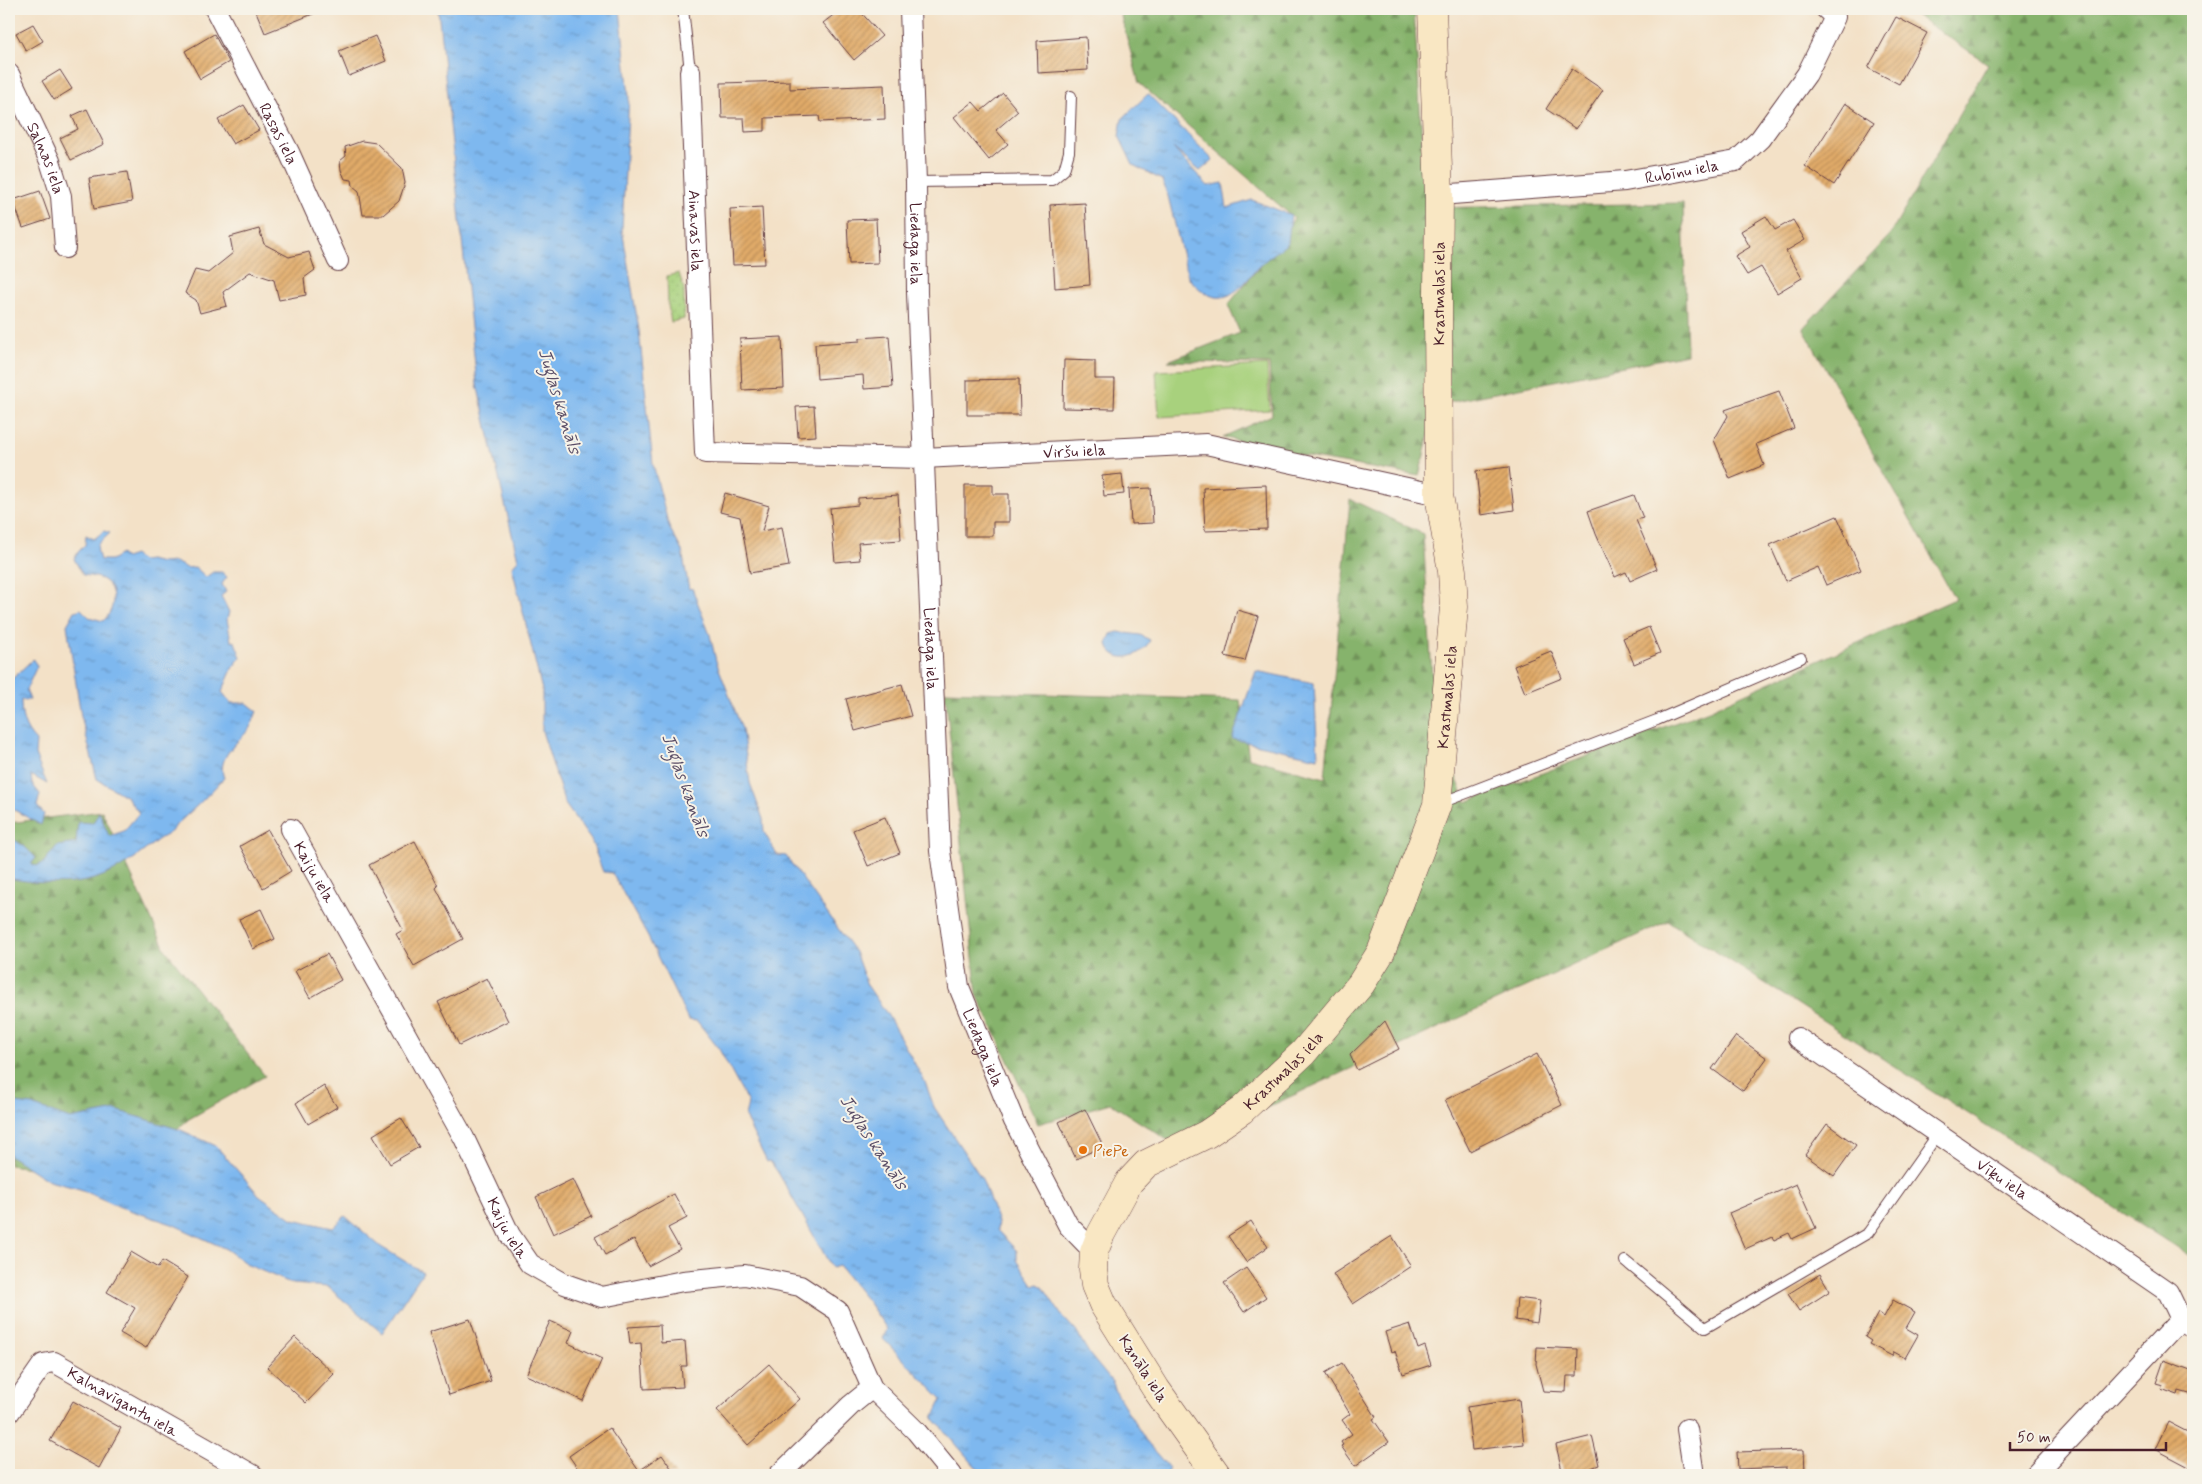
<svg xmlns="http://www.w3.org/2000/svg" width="2202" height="1484" viewBox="0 0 2202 1484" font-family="Mynerve,sans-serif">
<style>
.grass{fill:url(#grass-dots);stroke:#797854}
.forest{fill:url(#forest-firs);stroke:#68694c}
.pitch{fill:#a8d17d;stroke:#797854}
.water{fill:url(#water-ripples);stroke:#646c8d}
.building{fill:url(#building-hatch)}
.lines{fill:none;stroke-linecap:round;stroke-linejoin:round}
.lane-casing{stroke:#633c42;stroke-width:12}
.street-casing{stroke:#633c42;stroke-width:22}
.secondary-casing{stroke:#633c42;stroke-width:29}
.lane{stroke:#fff;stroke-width:10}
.street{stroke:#fff;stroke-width:20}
.secondary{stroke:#f9e7c3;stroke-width:28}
.food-dot{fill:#e8710a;stroke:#f7f3e8;stroke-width:2}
.labels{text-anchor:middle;stroke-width:4;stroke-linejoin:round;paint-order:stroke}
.street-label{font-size:16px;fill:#4a1f2b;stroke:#f7f3e8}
.food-label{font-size:16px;fill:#c56008;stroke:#f7f3e8;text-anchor:start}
.water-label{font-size:18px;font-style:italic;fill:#5a4d66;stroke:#f7f3e8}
</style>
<defs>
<pattern id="grass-dots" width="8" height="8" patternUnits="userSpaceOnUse" patternTransform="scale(1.25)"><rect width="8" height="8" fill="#a8d17d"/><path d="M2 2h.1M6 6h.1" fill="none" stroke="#92b36c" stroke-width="1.8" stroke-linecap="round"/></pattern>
<pattern id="forest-firs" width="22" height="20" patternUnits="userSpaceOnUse" patternTransform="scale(1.25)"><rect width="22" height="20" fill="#86b36c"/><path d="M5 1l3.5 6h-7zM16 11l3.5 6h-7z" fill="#709159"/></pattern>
<pattern id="water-ripples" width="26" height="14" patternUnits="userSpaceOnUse" patternTransform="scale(1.25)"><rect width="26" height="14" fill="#7eb8ef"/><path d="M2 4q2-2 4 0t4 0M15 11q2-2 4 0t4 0" fill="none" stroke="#6995c2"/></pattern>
<pattern id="building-hatch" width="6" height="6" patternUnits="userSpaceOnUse" patternTransform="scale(1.25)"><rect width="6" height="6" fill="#e1ab69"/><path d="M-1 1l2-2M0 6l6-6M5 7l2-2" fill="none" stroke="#b88b57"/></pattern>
</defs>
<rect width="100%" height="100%" fill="#f7f3e8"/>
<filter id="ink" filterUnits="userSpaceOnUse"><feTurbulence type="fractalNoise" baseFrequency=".02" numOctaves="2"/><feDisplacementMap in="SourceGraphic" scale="10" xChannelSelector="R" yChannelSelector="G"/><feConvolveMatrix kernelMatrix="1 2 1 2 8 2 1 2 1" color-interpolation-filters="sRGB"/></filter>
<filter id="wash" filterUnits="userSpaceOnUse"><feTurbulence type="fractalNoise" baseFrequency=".0096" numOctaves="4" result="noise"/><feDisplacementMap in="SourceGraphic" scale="20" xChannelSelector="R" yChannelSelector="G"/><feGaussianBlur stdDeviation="1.12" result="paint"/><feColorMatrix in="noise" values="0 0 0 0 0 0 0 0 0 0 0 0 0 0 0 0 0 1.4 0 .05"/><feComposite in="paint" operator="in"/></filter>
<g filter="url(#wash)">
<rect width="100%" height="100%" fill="#f3e1c7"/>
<path class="grass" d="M679,273L684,289V319L671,322L668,305L667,276Z"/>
<path class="forest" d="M1119,9H1414L1426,208L1683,203L1687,354L1436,405L1419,476L1284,453L1223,437L1272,415L1269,364L1168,361L1240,333L1228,305L1284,236L1294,218L1139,83Z
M1907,9H2193V1258L1668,921L1180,1148L1110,1103L1038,1124L977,995L945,691L1240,700L1249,758L1325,778L1350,499L1423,534L1435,723L1466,802L1709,710L1955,599L1803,328L1890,235L1988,64Z
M102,811L165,949L265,1076L189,1119L116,1180L9,1165V823Z"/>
<path class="pitch" d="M1267,365L1270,410L1159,417L1156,371Z"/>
<path class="water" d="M438,9H620L629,96L622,229L639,330L653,464L669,527L682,551L689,589L692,588L710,635L716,661L742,729L750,783L763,819L764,832L777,855L786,856L855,952L867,985L887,1014L925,1082L934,1107L982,1179L998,1222L997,1230L1017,1251V1260L1034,1286L1038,1284L1043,1287L1062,1316L1076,1331L1090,1355L1113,1383L1117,1394L1148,1444L1169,1468L1166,1475H983L933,1418L942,1399L883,1339L887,1329L869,1303L839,1266L832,1268L779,1174L770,1161L767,1162L745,1117L748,1103L719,1049L697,1021L688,1020L648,937L612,873L603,872L591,840L565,804L542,731V690L512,567L518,560L477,384Z
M1148,94L1213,160L1200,171L1173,148L1208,186L1223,183L1227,208L1252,200L1291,215L1288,243C1277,252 1261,262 1253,273C1231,302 1213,307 1188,277L1168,196L1162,180L1133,165L1119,136L1122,119Z
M104,531L110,533C99,545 94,540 100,560H111L121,554L125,558L134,555L141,561L149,560L162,563L175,562L187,568L195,567L206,577L213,572H222L227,577L222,584L226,592L221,596L229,612L227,619L231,641L235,642L241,657L233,667L222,692L231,703H247L257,711C255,717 252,724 249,729C238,743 216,757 224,778L200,803L176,825C172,834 162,836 155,842C104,885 77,889 12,879L9,873V836L25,847L36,858L31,864L36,866L43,863L57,846L76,843L78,822L93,823L99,812L109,836L124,831L139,813L127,797L97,779L81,716L67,625L75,611L81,609L89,617L103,621C116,610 118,585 99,578C94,576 88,576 83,575L74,559L79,551L85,545L86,535L94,539Z
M1118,632L1140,635L1150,640C1143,656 1115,667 1107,644L1111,634Z
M33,659L37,666L26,690L30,700H21C21,716 24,729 36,741L35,755L47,784L31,775L32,784L40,794L37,806L44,814L41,825L9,807V682Z
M1256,671L1314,683L1318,758L1232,739Z
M15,1103L32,1105L70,1119L116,1110L181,1130L216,1146L259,1195L293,1219L333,1228L345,1216L381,1247L423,1272L382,1333L328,1287L293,1284L248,1265L226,1249L172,1224L120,1207L80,1189L49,1181L9,1155V1104Z"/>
<g id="blocks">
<path class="building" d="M255,9H323V10L265,33Z
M841,9H858L882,36L854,60L823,23Z
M1896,17L1927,33L1899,84L1868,68Z
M33,24L43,41L26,51L16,33Z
M214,34L229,62L200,79L185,51Z
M375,36L386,61L349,76L339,51Z
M1086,37L1088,70L1038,73L1037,41Z
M1572,69L1603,90L1576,129L1546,109Z
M60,70L72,89L54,100L42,81Z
M790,81V89L884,85L885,119L820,122L819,116L765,118V131L745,132L744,118H722L721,83Z
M1003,93L1018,111L996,130L1008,144L989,160L954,117L973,102L981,111Z
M1845,103L1874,122L1834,185L1805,166Z
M244,105L259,130L233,144L218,120Z
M87,109L104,144L71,160L60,138L78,129L72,116Z
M362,141L376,143L402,168L405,183L399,201L383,215H363L359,191L353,186L352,180L345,179L341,170L340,161L346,156L345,147Z
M127,172L132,202L94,209L89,178Z
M40,191L50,219L23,228L13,200Z
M1085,203L1090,285L1055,288L1050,205Z
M762,207L765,264L733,265L730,209Z
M1766,216L1775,230L1793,220L1805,240L1786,251L1802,278L1777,293L1761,267L1747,275L1735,256L1750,247L1741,231Z
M876,219L878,263L849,264L847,220Z
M259,229L264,244L289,257L309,252L315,270L304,278L306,295L279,300L274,280L250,272L223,292L227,306L200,313L196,300L185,293L195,270L208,273L233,253L230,237Z
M889,336L893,387L864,389L863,375L817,379L815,344L860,341V338Z
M782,337L784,388L742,390L740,339Z
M1064,360L1095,361V379H1115L1114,409L1063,408Z
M1019,379L1020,415H967V380Z
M1779,391L1794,428L1756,444L1764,465L1730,479L1714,440L1728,416L1725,410Z
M814,406L816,436L798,437L796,407Z
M1509,467L1514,510L1481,515L1476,471Z
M1122,474L1124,494L1104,496L1102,476Z
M965,485H993V494H1009V522H993V536H965Z
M1266,485L1267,529L1205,531L1203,488Z
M1151,488L1153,523L1131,524L1129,489Z
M725,493L769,506L762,531L782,527L789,566L750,573L740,517L720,512Z
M898,495L901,540L858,543L860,560L835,562L830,508L858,505V498Z
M1634,495L1643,518L1636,520L1657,569L1630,581L1626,572L1615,577L1596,534L1588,511Z
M1837,516L1861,570L1826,585L1818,567L1786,581L1770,545Z
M1237,610L1258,616L1245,661L1225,656Z
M1649,627L1660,653L1634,664L1623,638Z
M1551,651L1562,678L1525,693L1514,666Z
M902,684L911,716L855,731L846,699Z
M885,817L900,853L868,866L853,830Z
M268,830L291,871L263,888L240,846Z
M415,841L438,886L436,888L463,939L414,966L396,934L403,930L369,865Z
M261,909L275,939L253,949L239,919Z
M327,954L341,980L310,998L295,971Z
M487,978L508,1021L459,1045L438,1002Z
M1385,1021L1399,1049L1357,1070L1350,1055Z
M1736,1036L1767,1058L1743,1091L1712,1069Z
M1537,1054L1562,1105L1470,1151L1445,1100Z
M324,1086L337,1107L308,1124L296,1103Z
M1085,1109L1103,1146L1076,1159L1059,1122Z
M401,1118L419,1147L390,1164L373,1135Z
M1827,1124L1856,1145L1834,1176L1805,1155Z
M573,1179L591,1216L553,1234L536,1197Z
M1796,1184L1816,1228L1792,1239L1789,1233L1774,1240L1772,1237L1745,1249L1729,1213Z
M674,1194L687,1218L668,1228L680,1249L648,1266L634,1239L605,1255L595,1237Z
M1251,1221L1268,1247L1246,1262L1228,1236Z
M1392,1236L1411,1266L1353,1304L1333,1274Z
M131,1252L158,1268L162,1261L188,1277L146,1348L120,1333L135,1308L107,1292Z
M1246,1268L1266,1297L1244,1312L1224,1283Z
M1820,1274L1830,1291L1799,1311L1788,1294Z
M1517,1298L1540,1301L1537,1323L1515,1320Z
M1893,1300L1915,1312L1906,1328L1918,1335L1905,1358L1894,1352L1892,1356L1869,1344L1871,1341L1865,1337L1878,1313L1884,1317Z
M470,1319L491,1381L449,1395L429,1332Z
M550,1321L573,1331L568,1343L602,1359L583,1401L526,1375Z
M1410,1324L1418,1349L1425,1346L1431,1365L1403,1374L1395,1351L1391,1352L1385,1332Z
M660,1325L661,1343L685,1341L687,1366H681L683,1387L644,1389L641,1343L630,1344L628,1327Z
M295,1337L334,1374L306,1403L267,1367Z
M1537,1347L1578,1349L1577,1376H1567L1566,1392L1543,1391L1536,1364Z
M2164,1360L2193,1371V1395L2179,1391L2178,1395L2161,1389L2163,1385L2156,1383Z
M1342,1363L1376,1417L1373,1419L1389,1442L1355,1466L1341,1446L1343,1445L1341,1442L1352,1434L1342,1420L1350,1414L1325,1373Z
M769,1364L800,1399L748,1445L717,1410Z
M1519,1399L1524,1444L1472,1450L1467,1407Z
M73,1401L121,1428L99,1468L50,1441Z
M2168,1422L2193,1435V1469L2155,1449Z
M609,1428L639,1471L662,1455L676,1475H582L569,1456Z
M1592,1436L1599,1465L1591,1468L1593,1475H1563L1556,1445Z
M1804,1450L1805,1472H1787V1467L1738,1469L1737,1452Z"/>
</g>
</g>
<g filter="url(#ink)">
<use href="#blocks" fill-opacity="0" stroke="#633c42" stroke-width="1"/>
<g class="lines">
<defs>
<path id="lane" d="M683,9L690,71
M916,182L1052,180L1064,170L1069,152L1071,96
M1438,804L1657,720L1801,658
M1625,1261L1705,1328L1868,1233L1938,1134"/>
<g id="street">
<path id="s1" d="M215,9L289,152L338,261"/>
<path id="s2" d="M910,9L916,182L917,293L940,851L959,987L1014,1121L1068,1225L1094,1252"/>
<path id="s3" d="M690,71L705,453L923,458L1206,444L1439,495"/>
<path id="s4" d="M9,74L50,161L61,196L65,248"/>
<path id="s5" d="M1439,195L1625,181L1736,161L1760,139L1807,74L1835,17L1826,9"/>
<path id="s6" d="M291,829L464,1138L510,1235L530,1264L565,1284L602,1297L683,1281L745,1275L800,1286L838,1311L872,1388L916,1431L952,1475"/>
<path id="s7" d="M1798,1038L2168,1292L2181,1319L2193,1328"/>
<path id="s8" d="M9,1413L43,1364L54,1362L253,1475"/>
<path d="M1687,1429L1694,1475"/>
<path d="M779,1475L851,1405L872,1388"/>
<path d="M2035,1475L2181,1319"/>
</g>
<g id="secondary">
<path id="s9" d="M1217,1475L1156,1389L1103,1304L1095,1285L1093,1269L1094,1252L1101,1234L1129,1182L1146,1164L1207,1134L1242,1110L1303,1053L1361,984L1381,952L1437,805L1454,607L1452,571L1439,495L1438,294L1439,195L1432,9"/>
</g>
</defs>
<use href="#lane" class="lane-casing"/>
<use href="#street" class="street-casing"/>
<use href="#secondary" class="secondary-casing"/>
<use href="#lane" class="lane"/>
<use href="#street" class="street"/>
<use href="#secondary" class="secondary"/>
</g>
</g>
<circle class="food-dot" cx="1083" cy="1150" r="5"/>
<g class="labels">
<g class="street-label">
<text dy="6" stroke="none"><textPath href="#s1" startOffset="140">Rasas iela</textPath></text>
<text dy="6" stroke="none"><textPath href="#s4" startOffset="92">Salnas iela</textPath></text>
<text dy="6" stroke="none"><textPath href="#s5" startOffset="244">Rubīnu iela</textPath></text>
<text dy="6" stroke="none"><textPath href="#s3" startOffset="160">Ainavas iela</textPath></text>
<text dy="6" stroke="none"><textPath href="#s2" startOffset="235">Liedaga iela</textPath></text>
<text dy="6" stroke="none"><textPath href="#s9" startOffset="1355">Krastmalas iela</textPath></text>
<text dy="6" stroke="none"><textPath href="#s3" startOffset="752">Viršu iela</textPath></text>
<text dy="6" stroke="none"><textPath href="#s2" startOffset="640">Liedaga iela</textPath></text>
<text dy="6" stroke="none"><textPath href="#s9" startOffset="950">Krastmalas iela</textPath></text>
<text dy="6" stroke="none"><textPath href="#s6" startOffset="49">Kaiju iela</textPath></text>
<text dy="6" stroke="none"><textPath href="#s2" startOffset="1045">Liedaga iela</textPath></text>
<text dy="6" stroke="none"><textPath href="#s9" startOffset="530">Krastmalas iela</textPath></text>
<text dy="6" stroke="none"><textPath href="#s7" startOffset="248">Vīķu iela</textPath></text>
<text dy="6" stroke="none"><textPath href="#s6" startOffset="454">Kaiju iela</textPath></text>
<text transform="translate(1144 1368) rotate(57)" y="6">Kanāla iela</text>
<text dy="6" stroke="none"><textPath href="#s8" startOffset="150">Kalnavīgantu iela</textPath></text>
</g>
<g class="food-label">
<text x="1093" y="1156">PiePe</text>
</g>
<g class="water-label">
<text transform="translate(560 401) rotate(73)" y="6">Juglas kanāls</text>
<text transform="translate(686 785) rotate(70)" y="6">Juglas kanāls</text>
<text transform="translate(874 1142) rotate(57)" y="6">Juglas kanāls</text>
</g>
</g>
<rect width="2202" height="1484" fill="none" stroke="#f7f3e8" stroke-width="30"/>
<path d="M2010 1442v8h156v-8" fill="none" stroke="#4a1f2b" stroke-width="2.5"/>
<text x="2017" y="1442" font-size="15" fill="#4a1f2b" stroke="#f7f3e8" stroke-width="4" paint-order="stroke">50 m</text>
</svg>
